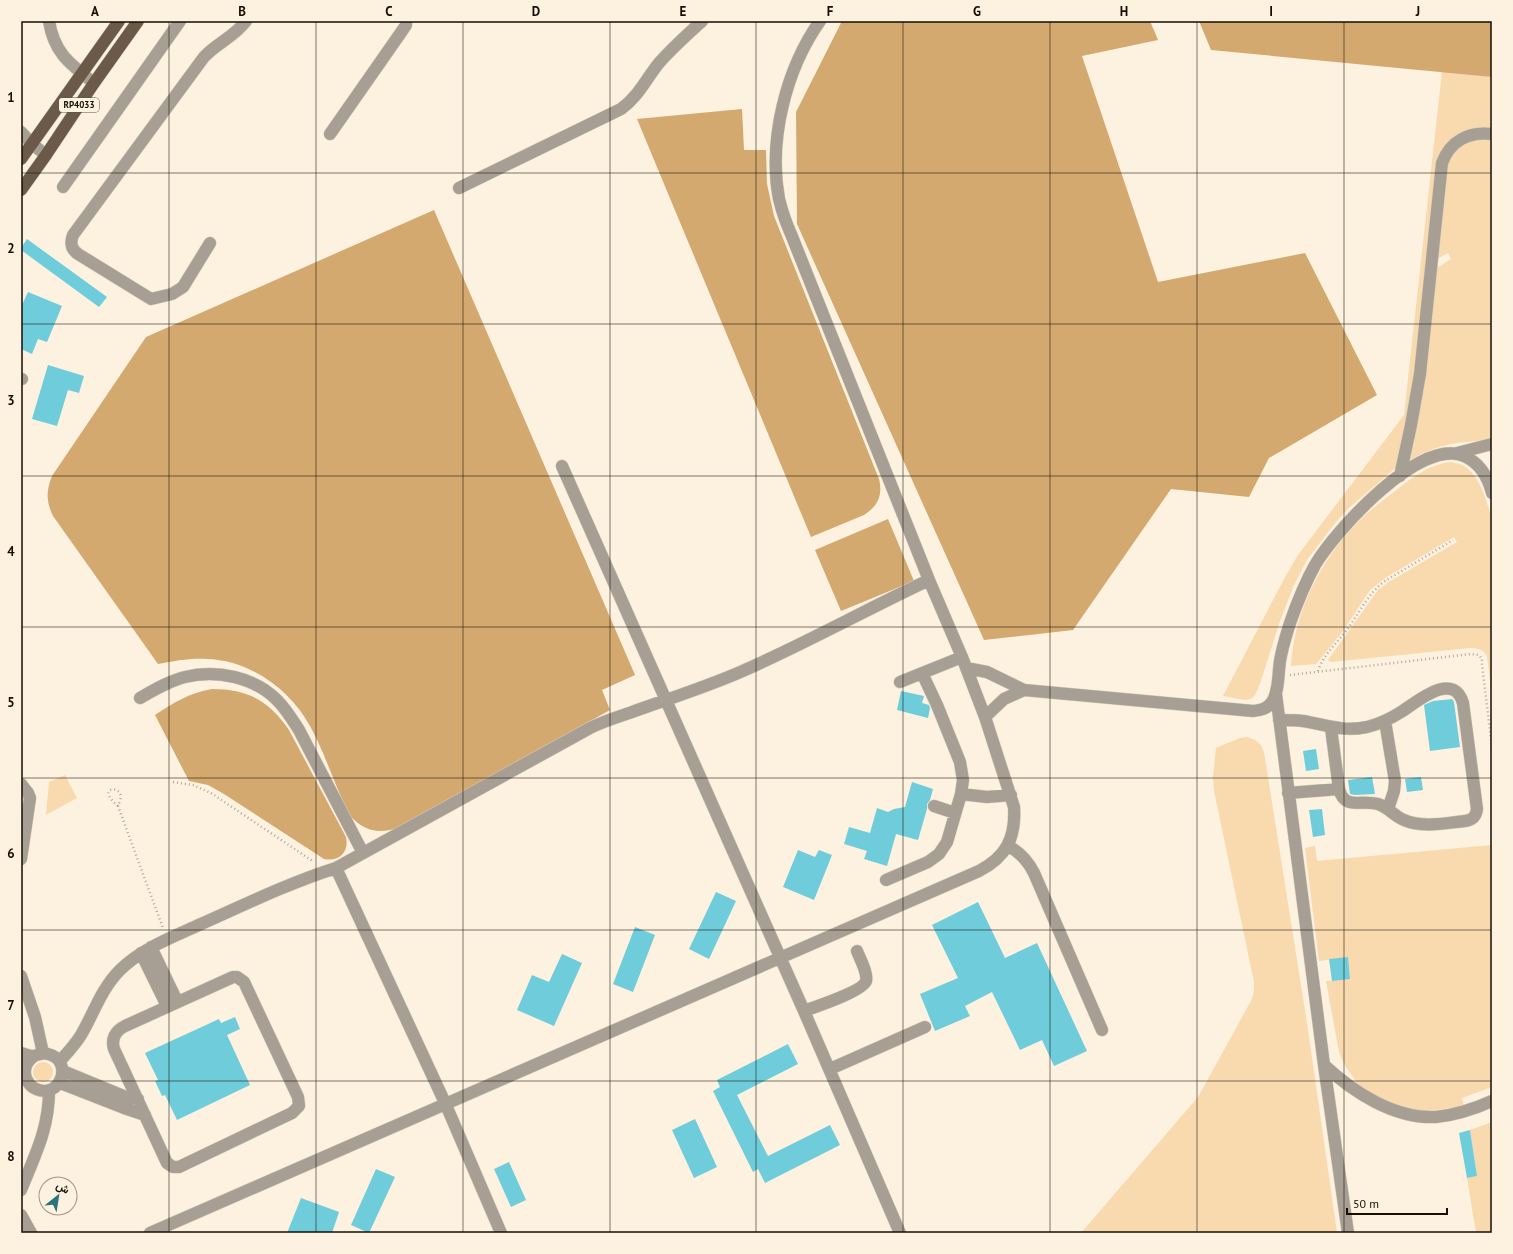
<svg xmlns="http://www.w3.org/2000/svg" width="1513" height="1254" viewBox="0 0 1513 1254" font-family="'PT Sans',Vazirmatn,sans-serif">
<style>
.green{fill:#f9d9ae}
.forest{fill:#d3a96f}
.building{fill:#6fccda}
.lines{fill:none;stroke-linecap:round;stroke-linejoin:round}
.minor-casing{stroke:#d8cdbd;stroke-width:13}
.major-casing{stroke:#d8cdbd;stroke-width:13}
.path{stroke:#b2a799;stroke-width:2.5;stroke-dasharray:1 3;stroke-linecap:butt}
.minor{stroke:#a89f94;stroke-width:12}
.major{stroke:#6a5a47;stroke-width:12}
.grid{fill:none;stroke:#150e05;stroke-width:1;stroke-opacity:0.55}
.labels{text-anchor:middle;stroke-width:3;stroke-linejoin:round;paint-order:stroke}
.shield{fill:#fdf1e0;stroke:#5b5247;stroke-width:1}
.shield-label{font-size:9px;font-weight:bold;fill:#150e05}
.neatline{fill:none;stroke:#150e05;stroke-width:1.5}
.grid-label{font-size:13px;text-anchor:middle;font-weight:bold;fill:#150e05}
</style>
<rect width="100%" height="100%" fill="#fdf1e0"/>
<path class="green" d="M1442,71L1492,77V131L1447,147L1419,351L1400,464L1349,508L1335,523L1307,560L1294,585L1279,624L1260,684L1255,695L1251,699L1244,700L1223,696L1284,579L1298,555L1404,415Z
M1492,137V437C1476,443 1459,441 1443,446C1430,449 1418,456 1406,462L1434,270L1451,259L1448,253L1433,261L1448,158L1466,140Z
M1450,462C1453,463 1458,463 1462,465C1480,474 1487,502 1492,520V697L1487,656C1483,649 1478,648 1470,648L1331,662L1328,660L1378,590L1387,583L1457,542L1454,537L1385,578L1370,590L1343,631L1316,664L1291,666C1294,612 1321,559 1359,521C1370,510 1382,501 1394,492C1411,478 1428,465 1450,462Z
M1247,737C1257,740 1261,743 1264,752L1307,1023L1337,1233H1081L1198,1097L1251,1001L1254,992V982L1214,791L1213,777L1216,748L1240,738Z
M65,775L77,798L46,815L49,782Z
M1492,845V1087L1462,1098L1464,1106L1431,1111H1419L1392,1106L1359,1086L1344,1064L1339,1052L1326,981L1350,979L1348,957L1319,961L1305,848L1315,846L1317,861Z
M33 1072a10 10 0 1 1 20 0a10 10 0 1 1-20 0Z
M1492,1122V1233H1476L1467,1178L1477,1176L1470,1130Z"/>
<path class="forest" d="M842,21H1150L1158,40L1082,56L1158,282L1305,253L1377,395L1269,458L1249,497L1171,489L1073,630L984,640L797,224L796,112Z
M1199,21H1492V77L1211,50Z
M742,109L744,150H766L767,184L774,216L879,479C883,495 878,506 864,515L811,537L637,119Z
M434,210L635,675L602,690L610,710L398,828C377,834 365,831 350,816C335,787 326,755 310,726C290,689 249,660 207,659C190,658 175,661 158,664L53,516C46,501 46,491 52,476L146,337Z
M888,519L914,581L841,611L815,550Z
M212,689C248,689 269,701 289,730L346,837C349,852 340,862 324,859L224,794L208,785L189,781L155,715C175,702 189,693 212,689Z"/>
<path class="building" d="M27,239L107,297L99,307L21,250V248Z
M28,292L62,306L47,342L38,339L32,354L21,349V307Z
M48,365L84,376L79,393L68,390L57,426L32,419Z
M901,691L924,696L922,703L929,705L930,708L928,718L897,710Z
M1452,699L1454,702L1460,747L1430,751L1424,705L1433,701Z
M1316,749L1319,769L1306,771L1303,751Z
M1372,777L1375,794L1355,795L1350,794L1348,780Z
M1421,777L1423,790L1407,792L1405,779Z
M912,782L933,789L930,800L927,804V809L918,840L896,834L887,866L864,859L867,851L844,844L849,827L870,833L877,808L888,812L894,809L905,807Z
M1322,809L1325,835L1313,837L1309,810Z
M798,850L815,857L819,850L832,855L814,900L783,887Z
M716,892L736,901L709,959L689,949Z
M978,902L1005,958L1037,943L1087,1051L1054,1066L1042,1040L1020,1050L992,992L965,1006L970,1016L935,1031L920,994L958,978L932,925Z
M635,927L655,935L633,992L613,984Z
M562,954L582,963L554,1026L517,1010L532,975L549,982Z
M1348,957L1350,979L1332,981L1329,959Z
M235,1017L240,1029L227,1035L250,1085L177,1120L165,1095L162,1096L155,1081L158,1080L145,1053L219,1019L221,1023Z
M788,1044L798,1064L737,1095L768,1156L830,1125L840,1145L765,1183L758,1169L753,1172L713,1091L720,1087L717,1080Z
M695,1119L717,1167L694,1178L672,1130Z
M1470,1130L1477,1176L1467,1178L1459,1133Z
M509,1162L526,1200L511,1207L494,1169Z
M376,1169L395,1177L369,1233L351,1225Z
M301,1198L339,1212L332,1233H287Z"/>
<g class="lines">
<defs>
<path id="minor" d="M49,21C54,53 70,64 94,83
M21,132L32,144L46,155
M330,134L402,31L406,25V21
M63,187L180,21
M459,188L621,109C638,97 646,79 659,63C672,48 687,35 702,21
M210,243L183,287L172,294L151,299L78,254C71,249 70,243 73,235L204,57C217,43 234,37 246,21
M21,379H22
M1457,453L1492,444
M562,466L804,1011L900,1233
M1400,476L1411,425L1420,374L1442,163C1450,141 1469,131 1492,134
M966,668L987,672L1024,690L1253,711C1261,710 1267,709 1272,702C1279,692 1278,674 1280,661C1282,648 1286,636 1290,623C1297,603 1305,583 1315,565C1336,530 1420,437 1464,456C1480,463 1488,477 1492,493
M900,682L962,657
M1276,694L1324,1065L1348,1233
M140,698C154,690 169,681 185,677C216,669 254,677 277,700C286,709 292,719 299,730L363,853
M985,717L1004,699L1024,690
M1279,720C1287,720 1295,720 1303,721C1327,725 1342,732 1367,727C1379,724 1390,719 1401,712C1417,702 1453,670 1463,703L1477,809C1476,816 1473,820 1465,821C1446,823 1422,828 1404,820C1394,816 1388,807 1378,804C1361,799 1345,811 1339,789L1331,728
M1385,721L1395,781L1394,791L1388,809
M21,784L28,793L30,798L21,859
M1288,793L1339,789
M961,794L987,797L1011,795
M934,806L955,813
M1008,846C1020,852 1028,861 1034,873L1102,1030
M336,868L446,1105L501,1233
M886,880L928,862L939,854L947,842L961,794L963,780L960,762L937,705L922,673
M151,947L177,1001
M141,953L167,1006
M21,976L35,1017L43,1053
M233,977H237L244,982L298,1097L299,1106L292,1113L179,1167H173L167,1163L114,1049C111,1039 115,1031 125,1026Z
M804,1011C815,1007 863,991 866,981C868,973 860,959 857,951
M21,1053C25,1054 30,1056 33,1056C39,1055 42,1052 48,1054C74,1060 61,1100 36,1089C31,1087 28,1083 26,1078C23,1069 27,1061 34,1056
M60,1061C67,1053 75,1045 81,1035C94,1013 101,989 120,970C142,948 173,937 201,924C246,904 289,883 336,868L590,728C604,721 618,717 632,712C668,699 703,688 738,673C803,645 865,610 929,580
M1324,1065C1353,1092 1394,1119 1436,1117C1456,1115 1474,1109 1492,1101
M830,1069L925,1027
M63,1071L126,1097L138,1099
M60,1083L124,1108L145,1115
M21,1190C35,1155 49,1129 49,1090
M21,1215L31,1233
M150,1233L979,871C1006,857 1016,838 1014,807L985,717L962,657L929,580L791,234C786,223 782,211 779,199C768,140 786,69 820,21"/>
<path id="major" d="M21,159L119,21
M21,190L46,155L94,83L138,21"/>
</defs>
<use href="#minor" class="minor-casing"/>
<use href="#major" class="major-casing"/>
<path class="path" d="M1318,671C1323,655 1336,644 1346,631C1359,614 1368,593 1385,581L1453,540
M1290,675L1471,654L1479,655L1482,659V664L1492,748
M173,782L193,785L211,793L314,862
M118,806C97,789 117,785 120,794C122,797 119,803 118,806L163,928"/>
<use href="#minor" class="minor"/>
<use href="#major" class="major"/>
</g>
<path class="grid" d="M169,21V1233M316,21V1233M463,21V1233M610,21V1233M756,21V1233M903,21V1233M1050,21V1233M1197,21V1233M1344,21V1233M21,173H1492M21,324H1492M21,476H1492M21,627H1492M21,778H1492M21,930H1492M21,1081H1492"/>
<g class="labels">
<rect class="shield" x="59" y="98" width="40" height="14" rx="3"/>
<g class="shield-label">
<text x="79" y="108">RP4033</text>
</g>
</g>
<rect width="1513" height="1254" fill="none" stroke="#fdf1e0" stroke-width="44"/>
<g transform="translate(58 1196) rotate(30)"><circle r="19" fill="#fdf1e0" stroke="#a09688"/>
<path d="M0-3L7 15L0 10L-7 15Z" fill="#2b737d"/>
<text y="-6" font-size="11" font-weight="bold" text-anchor="middle" fill="#150e05">ش</text>
</g>
<path d="M1347 1208v6h100v-6" fill="none" stroke="#150e05" stroke-width="2"/>
<text x="1353" y="1208" font-size="12" fill="#150e05" stroke="#fdf1e0" stroke-width="3" paint-order="stroke">50 m</text>
<rect x="22" y="22" width="1469" height="1210" class="neatline"/>
<g class="grid-label">
<text x="95" y="16">A</text>
<text x="242" y="16">B</text>
<text x="389" y="16">C</text>
<text x="536" y="16">D</text>
<text x="683" y="16">E</text>
<text x="830" y="16">F</text>
<text x="977" y="16">G</text>
<text x="1124" y="16">H</text>
<text x="1271" y="16">I</text>
<text x="1418" y="16">J</text>
<text x="11" y="102">1</text>
<text x="11" y="253">2</text>
<text x="11" y="405">3</text>
<text x="11" y="556">4</text>
<text x="11" y="707">5</text>
<text x="11" y="858">6</text>
<text x="11" y="1010">7</text>
<text x="11" y="1161">8</text>
</g>
</svg>
